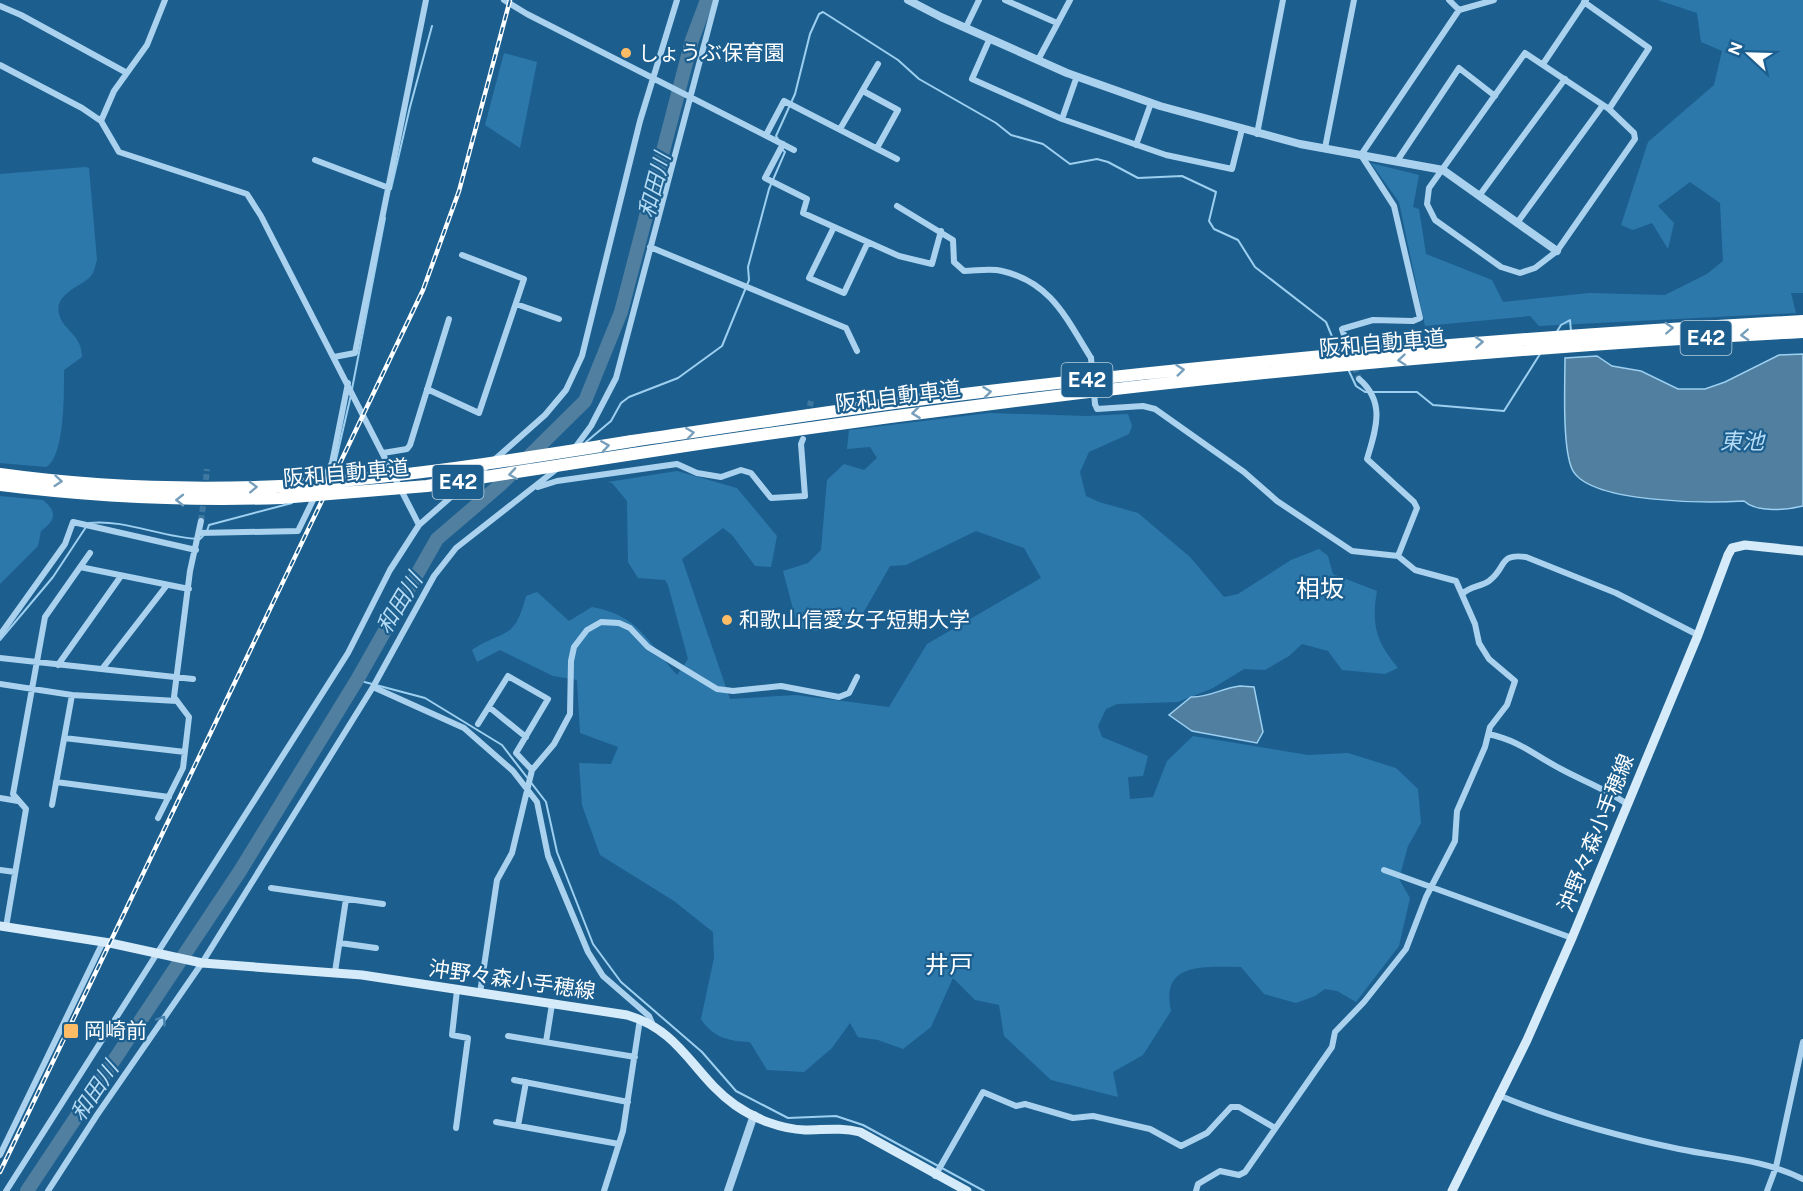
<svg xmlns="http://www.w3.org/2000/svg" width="1803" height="1191" viewBox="0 0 1803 1191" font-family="'Public Sans','Noto Sans JP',sans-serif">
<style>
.green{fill:#2c78ab}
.water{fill:#507fa0;stroke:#9dcff0;stroke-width:1.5}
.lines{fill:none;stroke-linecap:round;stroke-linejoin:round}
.stream{stroke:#9dcff0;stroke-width:2}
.river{stroke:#507fa0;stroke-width:14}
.minor-tunnel{stroke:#3e77a0;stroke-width:6;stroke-dasharray:6 3;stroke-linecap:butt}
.minor{stroke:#aad2ee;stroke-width:6}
.tertiary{stroke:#aad2ee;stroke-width:8}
.secondary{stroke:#d6ebfa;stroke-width:9}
.motorway{stroke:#fff;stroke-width:12}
.rail-casing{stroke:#fff;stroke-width:4.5}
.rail{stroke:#1c5f8f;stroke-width:2;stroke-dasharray:7;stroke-linecap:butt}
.minor-bridge{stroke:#aad2ee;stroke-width:6}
.motorway-bridge{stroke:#fff;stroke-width:12}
.oneway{stroke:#779fbc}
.oneway2{stroke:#4782ac}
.poi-dot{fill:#febc67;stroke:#1c5f8f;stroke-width:2}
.labels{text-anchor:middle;stroke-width:4.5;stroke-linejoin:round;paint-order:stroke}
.shield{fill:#1c5f8f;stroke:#bbcfdd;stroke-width:1.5}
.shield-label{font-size:20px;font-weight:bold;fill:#fff}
.poi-label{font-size:21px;fill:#fff;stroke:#1c5f8f;text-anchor:start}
.street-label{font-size:21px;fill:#fff;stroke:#1c5f8f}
.water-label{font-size:22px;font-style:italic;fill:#b6dcf5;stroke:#1c5f8f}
.quarter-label{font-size:24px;fill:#fff;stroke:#1c5f8f}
</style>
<rect width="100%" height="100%" fill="#1c5f8f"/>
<path class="green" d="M1658,0H1803V293H1791L1796,313L1539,326L1530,316L1425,326L1399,202L1371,163L1419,175L1413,207L1419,209L1426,254L1492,280L1503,302L1589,293L1665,295L1707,274L1723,261L1720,203L1690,182L1658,206L1674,223L1668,249L1652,223L1633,230L1621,225L1648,142L1714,85L1722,51L1701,42L1697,13Z
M504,53L537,62L520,148L485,125Z
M85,167L89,168L97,260C95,265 95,272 90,277C80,287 54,294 59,314C63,331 82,334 82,357L64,370C64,391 65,457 46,467L0,463V174Z
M989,413L1087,416L1128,414L1132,426L1129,434L1089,452L1080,472L1086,496L1099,502L1138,513L1190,557L1224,597L1238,594L1291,560L1319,549L1328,556L1333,574L1377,591C1371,625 1376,642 1398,668L1385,674L1342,670L1328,651L1302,644L1289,656L1265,670L1244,669L1213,688L1178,702L1117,704L1106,709L1098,726L1102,737L1148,756L1143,776L1128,777L1130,799L1153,797L1167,761L1193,736L1308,755L1348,753L1396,768L1418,789L1421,823L1408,846L1399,879L1410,898L1399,946L1356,1002L1337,991L1325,989L1315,996L1296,1003L1264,994L1241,967C1205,967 1160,961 1171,1011L1143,1055L1113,1072L1118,1097L1051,1080L1004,1036L999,1005L975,1000L953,978L931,1027L903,1049L878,1040L858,1037L850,1023L832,1048L804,1072L767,1070L750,1042C729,1041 713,1038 701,1019L714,958L713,932L674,901L600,855L582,805L579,763L611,764L618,747L580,733L577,680L553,676L500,650L477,662L472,650C505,628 514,642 526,596L537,592L569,621L592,607C639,615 649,644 677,675L688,659L668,585L665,580L638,578L628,562L627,501L612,483L608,482L677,471L737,488L777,536L771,567L755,566L732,535L723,528L682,559L730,699L796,695L889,707L927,644L1041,578L1024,548L976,531L906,565L890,566L858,622L817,631L798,628L783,571L808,563L821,550L827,480L844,464L864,470L877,458L870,447L847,449L849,430Z
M0,496L43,500C59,513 54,521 41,531L38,546L0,584Z"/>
<path class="water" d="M1803,354V506C1787,510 1757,513 1744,501C1710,503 1588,504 1572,469C1562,446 1565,384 1565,358L1597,356L1612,366L1641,371L1678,389H1705L1725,382L1779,355Z
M1240,686L1254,687L1263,732L1257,743L1192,731L1169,715L1191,697C1208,698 1222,688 1240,686Z"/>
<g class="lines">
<path class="stream" d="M778,139L776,136L795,94L810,34L819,14L823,12L898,60L919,79L996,123L1011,135L1043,144L1070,164L1097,159L1108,162L1138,178L1182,176L1216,192L1209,221L1214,229L1238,240L1255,267L1326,322L1338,351
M391,189L410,107L432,26
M1556,333L1561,325L1570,320L1571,331
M1348,369L1356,386L1365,392H1417L1433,405L1504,411L1540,354
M352,389L385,218
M586,442L611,421L621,403L629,397L678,378L722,346L749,280L748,267L769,189L785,152L783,150
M332,477L351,395
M89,523C126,519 162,538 200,539L203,536
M207,531L209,525L292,503
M0,640L53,577L86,527
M357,680L425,698L502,745L546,802L557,852L593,944L621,982L702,1052L736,1091L788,1118L836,1116L863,1125L984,1191"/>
<path class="river" d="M27,1191L240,871L357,680L437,539L500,485L585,401L621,312L692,40L707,0"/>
<path class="minor-tunnel" d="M1346,341L1359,379
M808,415L811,401
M205,489L207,469
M201,521L204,499"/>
<path class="minor" d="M504,0L527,14L794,150
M1005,0L1057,23
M1449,0L1459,10
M1584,2L1649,48L1609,109L1634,133L1635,139L1557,251L1535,268L1520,273L1501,267L1435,220L1427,204L1429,188L1525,53L1609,109
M0,6L21,15L127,73
M966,27L979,0
M990,38L972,79L1062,119L1166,155L1232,169L1242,129
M1038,60L1070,0
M1543,64L1586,0
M0,65L82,108L101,121L119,152L247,194L261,216L419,525
M863,91L898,110L877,148
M1062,119L1077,76
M101,121L114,91L147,45L165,0
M840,129L878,64
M1257,134L1283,0
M766,135L784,101L897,159
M783,144L765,178L807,199L803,213L899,256L932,264L941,231
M1136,145L1151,103
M1325,148L1354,0
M315,160L389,188
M1397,161L1459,68L1495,96
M1479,196L1565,79
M897,206L953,240L954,262L964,271C976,271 990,268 1002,271C1051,282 1066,318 1091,358
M1517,223L1603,105
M834,227L809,278L844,293L868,242
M650,247L846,328L857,351
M516,304L559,319
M1346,341L1342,329L1373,320L1413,321L1420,318L1394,206L1361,155L1459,10L1494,0
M334,357L355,353L426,0
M1359,379C1386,402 1376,429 1367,459L1414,502L1417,508L1398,556
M427,389L479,413L524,279L462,255
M1095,404L1097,409L1143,406L1155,409L1244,472L1277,501L1352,551L1398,556L1415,570L1456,581L1475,624L1479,643L1489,659L1515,681L1507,705L1490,727L1485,747L1457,811L1455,841L1426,897L1406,949L1364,1002L1335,1032L1332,1047L1245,1172L1239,1175L1220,1171L1198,1184L1196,1191
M574,449L591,426L616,378L716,0
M383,453L407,449L410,445L449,319
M476,476L545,415L566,390L582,356L640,121L677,0
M322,482L332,463L348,383
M538,487L557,481L677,464L697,473L721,477L741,470L751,473L771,498L805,496L801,444L803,439
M199,533L298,531L316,494
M80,567L189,589
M1462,594C1471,586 1480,587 1489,581C1507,568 1498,553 1526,557L1616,593L1698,635
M0,635L65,544L73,522L196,550
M0,658L193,679
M58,665L121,576
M102,669L167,585
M0,684L72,695L177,701
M373,687L464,728L513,771L537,802L548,856L588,952L603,976L649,1016L652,1023
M489,707L526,737
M478,724L508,676L548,699L516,753L532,770
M1489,734C1522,742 1532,754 1561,769C1583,781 1606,789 1627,804
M64,738L185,752
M56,782L169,797
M0,798L18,801
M52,805L72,695
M158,818L183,768L189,717L174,697L190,571L201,521
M0,870L15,872
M1384,870L1572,938
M271,888L383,904
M6,927L26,809L13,794L45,617L90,553
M340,943L376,948
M335,972L346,899
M480,993L497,880L512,853L532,770L554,744L570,714L571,661L574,647L587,630L601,622L619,623L630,628L648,647L717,689L733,691L781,686L839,697L849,693L857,677
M508,1036L635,1057
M546,1042L552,1004
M514,1080L628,1102
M1498,1095C1556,1119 1617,1136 1679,1149C1722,1158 1763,1159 1803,1179
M496,1122L619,1144
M518,1126L526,1082
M456,1128L468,1038L452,1035L457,990
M0,1155L103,942
M935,1176L983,1092L1016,1106L1025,1104L1073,1118L1093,1116L1150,1129L1181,1146L1207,1133L1231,1107H1239L1275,1128
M6,1191L348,653L390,570L419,525L468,482
M48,1191L97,1115L202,963L373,687L434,576L456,548L558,468
M604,1191L623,1131L640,1019
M1767,1191L1776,1167L1803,1042"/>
<path class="tertiary" d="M908,0L941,17L1067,73L1160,106L1300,144L1443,170L1557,251
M728,1191L754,1115"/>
<path class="secondary" d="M0,926L110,943L202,963L362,975L627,1015C682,1031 693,1075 735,1105C755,1119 781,1129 805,1130C824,1130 841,1127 860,1132L967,1191
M1452,1191L1527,1040L1572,938L1698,635L1728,555L1732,548L1745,545L1803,551"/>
<path class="motorway" d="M632,441C737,426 842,409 948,396C1232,361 1517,337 1803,321
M633,454C1021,394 1411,352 1803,332
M0,474C93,487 187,490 281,486
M0,485C94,497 186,501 281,498"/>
<defs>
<path id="rail" d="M0,1172L423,290L459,191L510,0"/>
</defs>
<use href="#rail" class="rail-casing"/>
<use href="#rail" class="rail"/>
<path class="minor-bridge" d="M1091,358L1095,404"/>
<path class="motorway-bridge" d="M281,486C399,478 515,460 632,441
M281,498L427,486L633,454"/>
</g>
<defs><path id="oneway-chevron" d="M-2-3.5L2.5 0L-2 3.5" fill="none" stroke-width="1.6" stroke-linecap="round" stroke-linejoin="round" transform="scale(1.5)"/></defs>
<g class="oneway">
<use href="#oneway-chevron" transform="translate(1669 328) rotate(-3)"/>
<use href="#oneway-chevron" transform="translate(1745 335) rotate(177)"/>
<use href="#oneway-chevron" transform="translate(1479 342) rotate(-4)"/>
<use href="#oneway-chevron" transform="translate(1402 360) rotate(175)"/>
<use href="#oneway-chevron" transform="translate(1180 370) rotate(-6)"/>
<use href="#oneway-chevron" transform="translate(987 392) rotate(-7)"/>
<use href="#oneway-chevron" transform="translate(916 413) rotate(173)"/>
<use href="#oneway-chevron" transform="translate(690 433) rotate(-8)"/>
<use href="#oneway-chevron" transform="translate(605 446) rotate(-9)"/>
<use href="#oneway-chevron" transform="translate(513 474) rotate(171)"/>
<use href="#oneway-chevron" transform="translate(58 481) rotate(5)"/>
<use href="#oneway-chevron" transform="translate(253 487) rotate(-2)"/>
<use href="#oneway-chevron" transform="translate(180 500) rotate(-180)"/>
</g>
<use class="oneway2" href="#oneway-chevron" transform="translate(162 1020) rotate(-55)"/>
<g class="poi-dot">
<circle cx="626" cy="53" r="6"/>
<circle cx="727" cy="620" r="6"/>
<rect x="63" y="1023" width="16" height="16" rx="3"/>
</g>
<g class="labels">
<g class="shield">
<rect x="1680.5" y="321" width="51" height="34" rx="4.5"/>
<rect x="1061.5" y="363" width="51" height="34" rx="4.5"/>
<rect x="432.5" y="465" width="51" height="34" rx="4.5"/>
</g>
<g class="shield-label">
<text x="1706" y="345">E42</text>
<text x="1087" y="387">E42</text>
<text x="458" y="489">E42</text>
</g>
<g class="poi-label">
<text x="638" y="60">しょうぶ保育園</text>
<text x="739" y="627">和歌山信愛女子短期大学</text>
<text x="84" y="1038">岡崎前</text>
</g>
<g class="street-label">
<text transform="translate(1382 343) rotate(-5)" y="7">阪和自動車道</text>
<text transform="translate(898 396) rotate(-7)" y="7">阪和自動車道</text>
<text transform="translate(346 473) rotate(-5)" y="7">阪和自動車道</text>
<text transform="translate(1596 833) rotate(-68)" y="7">沖野々森小手穂線</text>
<text transform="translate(512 980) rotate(8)" y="7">沖野々森小手穂線</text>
</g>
<g class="water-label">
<text transform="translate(654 185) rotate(-75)" y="8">和田川</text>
<text x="1742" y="449">東池</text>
<text transform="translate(399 603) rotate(-59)" y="8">和田川</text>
<text transform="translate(94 1091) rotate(-56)" y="8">和田川</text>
</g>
<g class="quarter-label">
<text x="1320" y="597">相坂</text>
<text x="949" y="973">井戸</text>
</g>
</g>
<g transform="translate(1749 54) rotate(292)" stroke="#1c5f8f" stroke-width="4.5" paint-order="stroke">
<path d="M0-4.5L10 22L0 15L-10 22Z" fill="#ffffff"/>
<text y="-9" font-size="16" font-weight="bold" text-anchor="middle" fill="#ffffff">N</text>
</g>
</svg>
